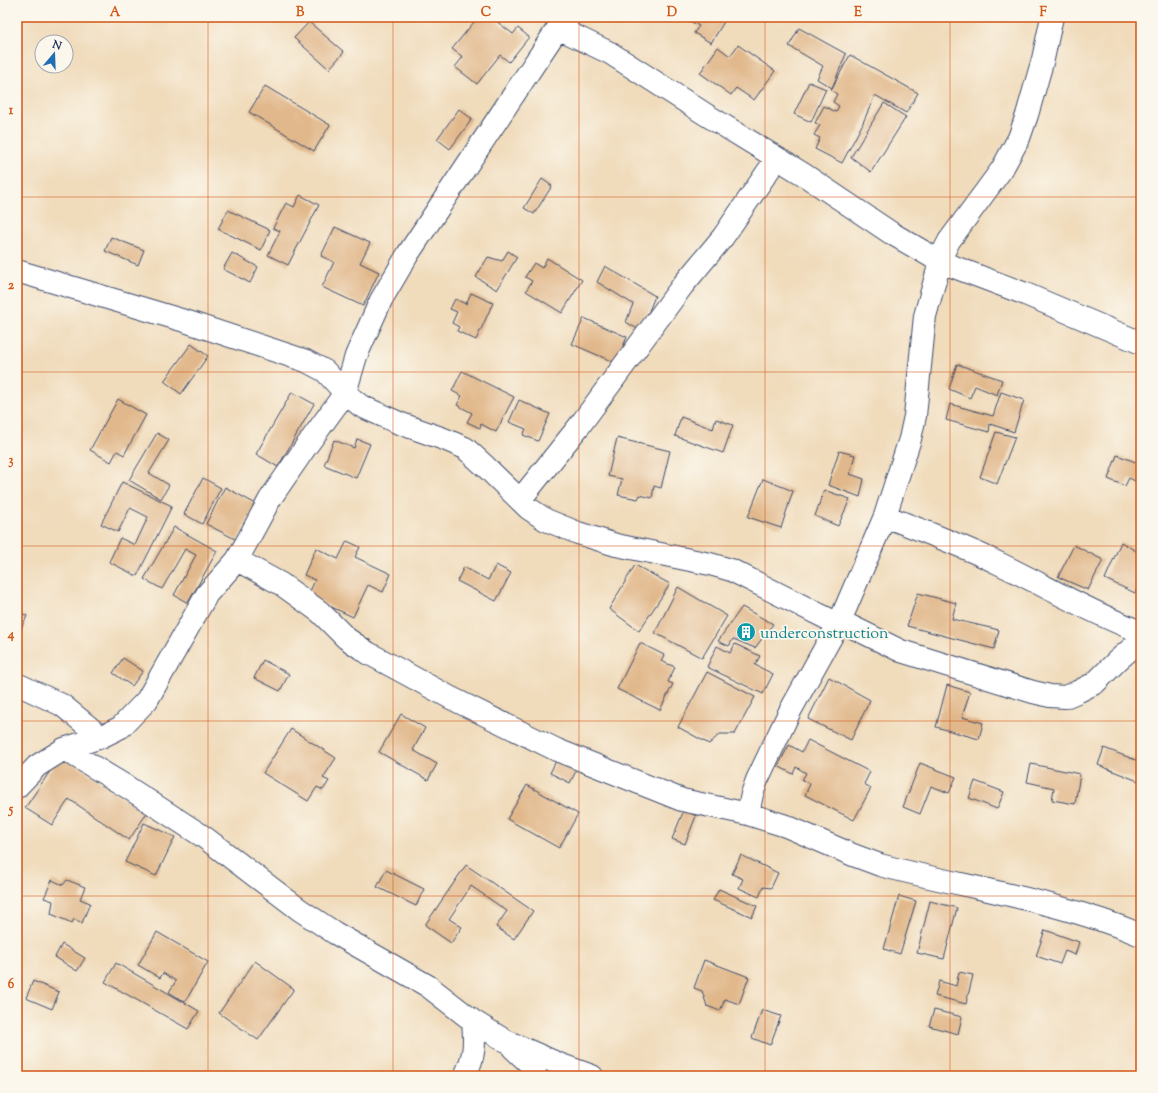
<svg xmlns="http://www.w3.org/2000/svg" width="1158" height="1093" viewBox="0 0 1158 1093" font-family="'Sorts Mill Goudy',serif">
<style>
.building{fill:#e1b88b}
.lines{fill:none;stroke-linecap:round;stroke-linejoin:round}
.minor-casing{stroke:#3b496c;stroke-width:24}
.minor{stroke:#fff;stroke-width:22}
.grid{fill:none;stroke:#d45514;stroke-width:1;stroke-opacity:0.55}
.labels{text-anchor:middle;stroke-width:3.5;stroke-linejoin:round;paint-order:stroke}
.culture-label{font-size:16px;fill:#0d838f;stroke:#fbf7ec;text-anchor:start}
.neatline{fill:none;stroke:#d45514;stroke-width:1.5}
.grid-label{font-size:13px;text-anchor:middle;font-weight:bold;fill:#d45514}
</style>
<rect width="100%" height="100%" fill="#fbf7ec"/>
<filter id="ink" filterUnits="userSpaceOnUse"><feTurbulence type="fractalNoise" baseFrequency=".025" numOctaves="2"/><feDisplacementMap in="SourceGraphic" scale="8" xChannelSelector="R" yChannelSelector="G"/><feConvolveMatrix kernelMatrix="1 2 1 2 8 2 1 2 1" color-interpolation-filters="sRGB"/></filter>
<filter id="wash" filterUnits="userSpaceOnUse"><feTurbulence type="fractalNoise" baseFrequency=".012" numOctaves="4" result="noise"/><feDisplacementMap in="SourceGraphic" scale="16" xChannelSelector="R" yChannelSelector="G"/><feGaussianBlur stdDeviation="0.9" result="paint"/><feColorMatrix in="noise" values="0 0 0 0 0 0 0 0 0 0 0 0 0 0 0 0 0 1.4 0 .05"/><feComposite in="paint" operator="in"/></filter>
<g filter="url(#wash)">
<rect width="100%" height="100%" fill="#f0dbbb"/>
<g id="blocks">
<path class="building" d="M478,17H491L513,34L518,28L529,37L509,62L500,55L477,84L455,67L463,57L452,49Z
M683,17H727L711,43L694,33L699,26Z
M309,22L344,52L329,69L294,38Z
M799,28L846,54L832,88L850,55L918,93L906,113L875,95L862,125L842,163L815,149L820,138L814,135L820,125L815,123L824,106L836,112L839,106L833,102L837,94L831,90L832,88L817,79L823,66L789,46Z
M738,45L775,71L754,100L736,88L731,95L700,73L718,47L730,56Z
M809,82L826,89L811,122L794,114Z
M265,86L330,125L314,151L249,112Z
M884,103L906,117L871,172L851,157Z
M459,109L472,119L450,149L437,139Z
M542,179L552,186L534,214L524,208Z
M300,195L319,205L288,265L268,255L280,231L273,228L286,203L294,207Z
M228,210L270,230L261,250L218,229Z
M335,227L370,243L360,263L379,272L363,306L322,287L334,262L321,256Z
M111,237L144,250L138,265L105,251Z
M508,251L517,257L497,290L476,277L488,257L502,261Z
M232,253L258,267L250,283L223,269Z
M547,258L582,280L562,313L526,291L532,281L525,277L534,263L542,268Z
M605,266L655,296L641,331L626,322L633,304L597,282Z
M471,293L493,303L476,340L457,331L459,327L452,323L457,312L450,309L455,299L466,304Z
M584,318L627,337L616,363L572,344Z
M191,344L208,356L181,394L164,381Z
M957,364L1002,380L997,395L975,386L970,398L949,389Z
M462,371L514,397L496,432L481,424L480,428L467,422L472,413L457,405L462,396L452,391Z
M292,392L314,404L278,467L256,454Z
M1001,392L1024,400L1014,432L990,424L989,432L946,420L950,404L993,416Z
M118,399L146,415L124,455L117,451L111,462L90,450Z
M519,400L550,414L538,441L523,435L526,429L509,422Z
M681,417L713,429L716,419L733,425L723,453L675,436Z
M996,432L1015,437L997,484L980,477Z
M157,433L169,440L149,473L169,485L161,499L129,480Z
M617,438L670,451L661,488L654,486L652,498L640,495L638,499L618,495L622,479L608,476Z
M357,439L370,444L356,478L324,465L334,440L354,448Z
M839,451L855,455L850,474L864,479L860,497L828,485Z
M1117,455L1141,464V484L1129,478L1125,486L1108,479Z
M203,478L221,488L202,524L184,514Z
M763,479L793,491L781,528L748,517Z
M122,482L172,506L137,576L109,562L120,538L135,545L148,517L130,508L118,532L101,524Z
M225,487L256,504L237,540L206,524Z
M824,490L850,499L838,526L815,516Z
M174,527L217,551L188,603L174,595L196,555L185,549L162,589L144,579Z
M347,541L360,547L355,557L391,574L383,592L368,585L353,617L308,596L315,580L304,575L316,548L338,559Z
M1121,542L1141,554V581L1135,593L1105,579Z
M1074,545L1103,560L1088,590L1058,577Z
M496,565L511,573L496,601L457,581L464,567L488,580Z
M635,565L670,584L639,631L609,609Z
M678,587L727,616L702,658L655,633Z
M918,593L956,603L952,619L999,630L994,649L907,626Z
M742,607L773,624L755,648L733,639L729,646L718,641Z
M17,611L27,616L17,637Z
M640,643L664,655L661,661L675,667L668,682L673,684L660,710L617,689Z
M735,644L760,656L755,665L773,674L763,694L707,667L717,646L730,653Z
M123,658L143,671L132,686L113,673Z
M263,660L289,674L280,691L254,678Z
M707,672L755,697L735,734H720L709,744L678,727Z
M829,677L870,700L851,740L808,719Z
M947,685L970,692L962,717L983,723L979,739L936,727Z
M401,714L425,728L413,750L437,764L428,780L379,752Z
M291,729L336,758L323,778L329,781L323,790L317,787L308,801L263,773Z
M808,740L870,772L864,784L871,788L854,820L805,795L810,784L802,780L806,773L796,767L793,774L778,766L789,745L802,752Z
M1104,748L1141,762V773L1138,781L1098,765Z
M61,755L147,813L129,840L69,799L52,825L25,808Z
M558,757L578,767L570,783L550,773Z
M920,763L956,777L949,793L931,786L920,814L903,807Z
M1031,764L1080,774L1075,804L1052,800L1054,788L1027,782Z
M975,781L1004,792L997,809L969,798Z
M527,785L578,814L559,848L507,819Z
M684,810L696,816L685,844L672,839Z
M144,823L175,837L156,876L125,862Z
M741,855L778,873L771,888L763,887L759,897L739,888L743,879L732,874Z
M466,865L533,911L514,939L496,927L507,911L471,886L449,919L462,927L451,943L425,925Z
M386,870L424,889L416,906L377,887Z
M52,880L63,885L67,880L85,887L80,899L90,903L82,923L74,919L72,923L51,914L53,901L44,898Z
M719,889L757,906L752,917L713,900Z
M899,896L916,901L900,954L884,949Z
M930,901L957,908L944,959L917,953Z
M1045,930L1079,942L1075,955L1065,951L1060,964L1036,956Z
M157,932L208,962L185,1002L169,992L176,981L163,973L160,978L138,965Z
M62,944L85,958L77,971L55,957Z
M704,960L749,977L739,1004L725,999L720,1011L707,1006L702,991L694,988Z
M255,961L294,989L258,1040L219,1013Z
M116,963L199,1011L188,1029L105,982Z
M959,972L973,975L966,1004L935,996L939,981L956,986Z
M33,981L59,992L52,1009L26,998Z
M762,1010L781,1016L770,1045L752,1038Z
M934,1010L962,1017L958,1034L929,1026Z"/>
</g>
</g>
<g filter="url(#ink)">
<use href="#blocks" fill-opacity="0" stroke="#3b496c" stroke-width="1"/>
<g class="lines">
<defs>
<path id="minor" d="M558,28L610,53L705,114L803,174L891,233L941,262L1023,293L1141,343
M17,271L188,322L306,361L325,371L345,393L361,406L399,423L444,439L465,448L486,467L528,508L546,520L578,533L616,545L710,564L731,570L838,624
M520,500L580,425L683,285L723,237L777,158
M885,516C923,531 961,545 998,563C1046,586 1091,613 1141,632
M237,560L281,584L320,612L346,638L368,653L451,698L557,750L682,800L748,814L786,826L853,855L880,865C967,888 1058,900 1141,935
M840,621L901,651L1033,692L1050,696L1065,697L1077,692L1095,683L1118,660L1132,648L1141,643
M17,684L62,705L101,737
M64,749L127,787L204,837L300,910L335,933L428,986L473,1021L504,1040L559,1064L592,1076
M17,787L37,766L64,749L101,737L121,727L147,700L207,594L237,560L270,499L305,448L345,393L356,356L381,300L408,254L558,28L569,17
M748,814L752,794L757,780L789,713L840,621L885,516L910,439L915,416L925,316L942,255L949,241L1002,169L1019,138L1027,115L1043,59L1052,17
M513,1048L530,1064L536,1076
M465,1076C475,1055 475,1044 473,1021"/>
</defs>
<use href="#minor" class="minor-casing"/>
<use href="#minor" class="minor"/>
</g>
</g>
<path class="grid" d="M208,17V1076M393,17V1076M579,17V1076M765,17V1076M950,17V1076M17,197H1141M17,372H1141M17,546H1141M17,721H1141M17,896H1141"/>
<defs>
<symbol id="building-disc" viewBox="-11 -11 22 22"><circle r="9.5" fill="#0f9aa8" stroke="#fbf7ec"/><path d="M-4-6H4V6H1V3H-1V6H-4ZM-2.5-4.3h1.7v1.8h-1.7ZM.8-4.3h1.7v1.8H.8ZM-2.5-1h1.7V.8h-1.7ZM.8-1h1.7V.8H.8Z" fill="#fff"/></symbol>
</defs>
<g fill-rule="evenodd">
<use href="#building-disc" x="735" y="621" width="22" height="22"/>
</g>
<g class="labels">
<g class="culture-label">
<text x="760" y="638">underconstruction</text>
</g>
</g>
<rect width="1158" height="1093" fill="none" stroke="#fbf7ec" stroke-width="44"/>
<g transform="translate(54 54) rotate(19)"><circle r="19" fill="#fbf7ec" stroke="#a1a7b3"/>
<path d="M0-3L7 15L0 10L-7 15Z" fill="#1f6fb2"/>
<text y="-6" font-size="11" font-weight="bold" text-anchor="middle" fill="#1b2f5e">N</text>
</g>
<rect x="22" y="22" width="1114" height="1049" class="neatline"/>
<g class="grid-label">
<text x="115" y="16">A</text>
<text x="300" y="16">B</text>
<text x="486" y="16">C</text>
<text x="672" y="16">D</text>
<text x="858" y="16">E</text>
<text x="1043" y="16">F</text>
<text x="11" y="114">1</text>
<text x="11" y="289">2</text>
<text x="11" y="464">3</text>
<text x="11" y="638">4</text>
<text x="11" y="813">5</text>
<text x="11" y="988">6</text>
</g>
</svg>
